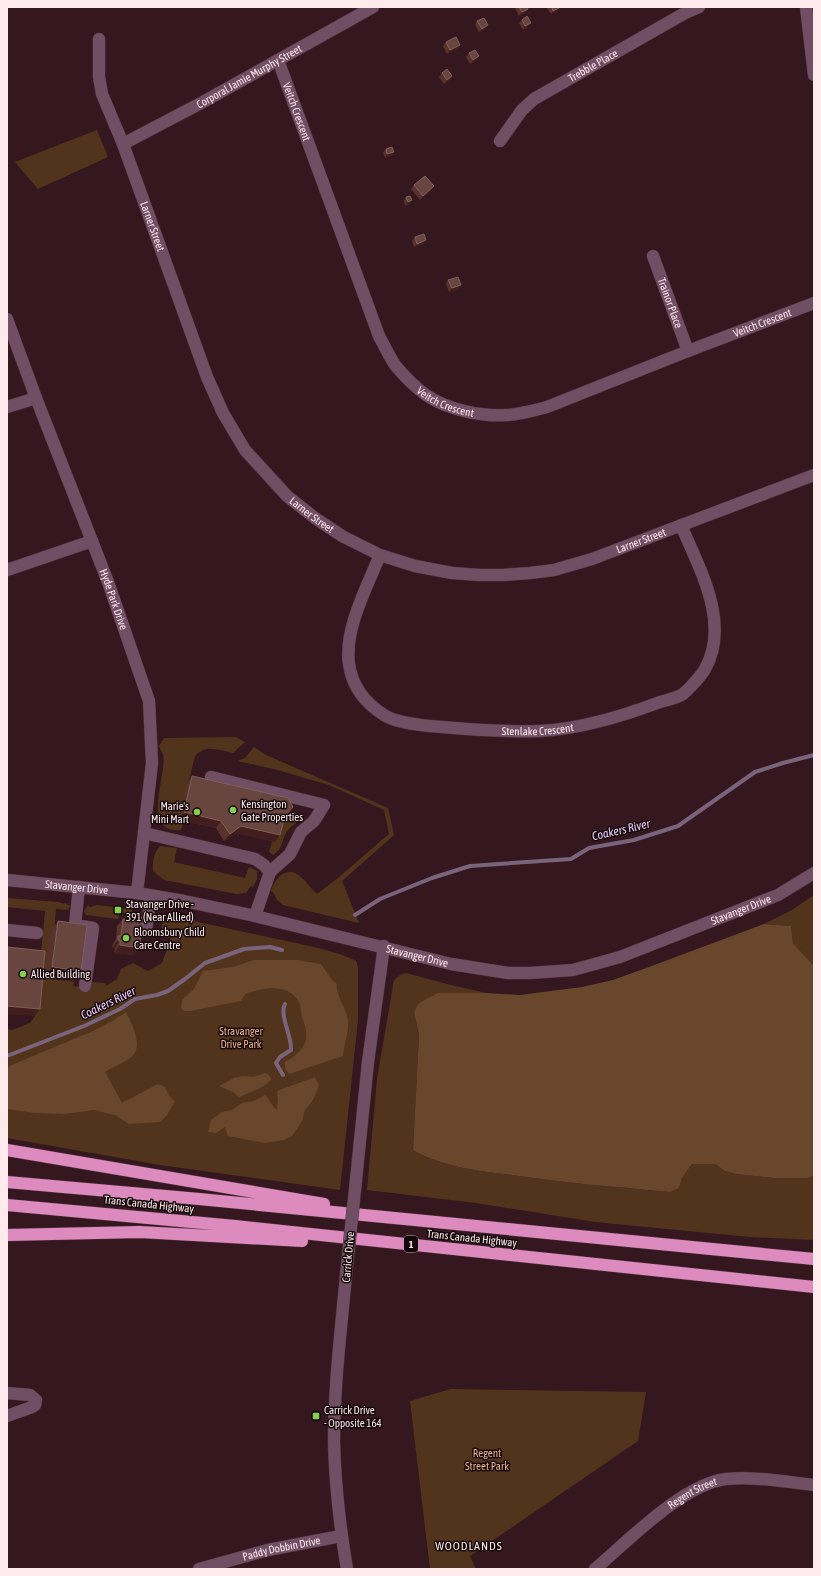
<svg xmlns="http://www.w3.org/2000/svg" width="821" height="1576" viewBox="0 0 821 1576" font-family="'Asap Condensed',sans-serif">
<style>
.green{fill:#52341c}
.forest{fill:#69472d}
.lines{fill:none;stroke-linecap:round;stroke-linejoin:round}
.stream{stroke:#7a647b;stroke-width:4}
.minor-casing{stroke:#51353c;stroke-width:13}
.highway-casing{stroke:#51353c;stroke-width:13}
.minor{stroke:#704f64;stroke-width:12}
.highway{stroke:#dd8abf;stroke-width:12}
.minor-bridge-casing{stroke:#51353c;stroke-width:13;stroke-linecap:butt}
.minor-bridge{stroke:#704f64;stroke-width:12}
.wall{fill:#58322b}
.shaded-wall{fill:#421f1e}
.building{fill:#694540;stroke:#815f5b}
.poi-dot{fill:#84cf4d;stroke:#14080a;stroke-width:1.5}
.labels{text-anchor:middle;stroke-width:3;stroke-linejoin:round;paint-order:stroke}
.shield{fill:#14080a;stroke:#b8a6a8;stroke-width:1}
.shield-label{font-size:10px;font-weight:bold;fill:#fee9ec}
.street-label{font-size:11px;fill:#fee9ec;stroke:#14080a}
.poi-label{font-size:11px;fill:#fee9ec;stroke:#14080a;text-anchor:start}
.park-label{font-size:11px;fill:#ecb084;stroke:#14080a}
.water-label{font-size:12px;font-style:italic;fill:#eecdfc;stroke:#14080a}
.neighbourhood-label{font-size:12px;letter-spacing:1px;fill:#fee9ec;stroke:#14080a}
</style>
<rect width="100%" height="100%" fill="#35181f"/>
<path class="green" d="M97,130L108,157L38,189L15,162Z
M236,737L245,742L233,753C218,750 206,744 195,756L179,819L184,821L181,830C139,834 168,774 163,754C162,752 160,749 159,746L164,738Z
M254,747L266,755L388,808L394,835L342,881L359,923L283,905L277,900L273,892L271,891C275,877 288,865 301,877C307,882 311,889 317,894L338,878L389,834L384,810L329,785L274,769L237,761L245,758Z
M288,806L291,821H298C295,824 290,827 288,830C281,839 284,849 273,855L269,852L272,842H275Z
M160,846L177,848L174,862L245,878L249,867L257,871V879L253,887L251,886L246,893L237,894L164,880L153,871C153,861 153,854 160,846Z
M814,895V966L793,943L791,926L764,924L792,910Z
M7,898L59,902L63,904L65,903L70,906L68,910L56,909L54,932L44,978L74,982L73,986L88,988L91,982L106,983V986L117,979L121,969L133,963L148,971L162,963L171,938L160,937L163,920L155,919L158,914L159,916L165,915C207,924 249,933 291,942C313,947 337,951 356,961L358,967V1020L340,1190L160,1165L7,1138V1029L12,1030L30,1023L35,1016L45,911L7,907Z
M88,905L90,907L97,905L131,909L135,915L120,912L118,919L86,915L84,911Z
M406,973L447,984L486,993H472L414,1012L419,1035L413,1150C442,1167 479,1171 512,1175C564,1183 617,1187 669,1192L679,1188L682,1178L692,1164H715L725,1171L736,1174L773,1178H808L814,1176V1240L750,1237L595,1222L476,1203L367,1190L377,1079L394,980L400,975Z
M451,1389L646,1392L638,1441L470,1556L476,1569H440V1568L430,1569L410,1401Z"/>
<path class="forest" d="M764,924L791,926L793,943L814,966V1176L808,1178H773L736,1174L725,1171L715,1164H692L682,1178L679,1188L670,1192C617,1187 564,1183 512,1175C479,1171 442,1167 413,1150L419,1035L414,1012L419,1003L438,993H486L520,995L582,987L613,980L649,967Z
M254,960H296L321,964L331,979L337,984C335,994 346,1008 348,1020C349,1033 344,1044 343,1056L289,1074L285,1069V1062C306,1050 311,1040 302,1017C301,1013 301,1006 299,1002C290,986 270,986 255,991C252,992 248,992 246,994C244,995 242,999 241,1001L190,1011H184L181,1008L182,1000L194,989L203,971L233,967Z
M126,1012C132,1024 145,1048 130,1058C122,1064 112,1067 105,1072L122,1103L158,1084L165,1087L169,1096L175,1101L167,1115L160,1122L129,1124L115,1115L94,1110L64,1114L35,1113L7,1109V1067L93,1031L114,1020Z
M265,1073L269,1075L271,1079C267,1087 247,1094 239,1097L233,1092L219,1086L234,1078L243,1076L253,1077Z
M315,1077L319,1086L313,1100L305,1110L302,1121L292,1136L284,1140L265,1143L228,1136L225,1127L216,1133L208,1132L211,1120L222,1112L232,1110L242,1103L254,1101L265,1095C270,1099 271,1106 277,1110L278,1099L277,1091Z"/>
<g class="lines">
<path class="stream" d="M355,915L380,899L432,878L470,866L571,859L589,848L634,840L678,826L755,772L783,763L814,755
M7,1056L84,1026L120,1009L135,999L157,995L168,991L185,979L205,963L244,949L270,947L282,950
M283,1075L276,1063L280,1057L291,1050C292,1036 279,1015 285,1004"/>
<defs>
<g id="minor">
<path d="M806,7L814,75"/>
<path id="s1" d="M99,39V77L102,94L123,144L207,377L223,413L245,450L287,496L315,518L342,536L380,555L415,566L452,573L480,575H503L530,573L554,570L592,559L814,475"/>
<path id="s2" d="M278,60L379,336C384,345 389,356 395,365C404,376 415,387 426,395C448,410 482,417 508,415C522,414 535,410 547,407L688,351L814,303"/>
<path id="s3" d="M500,141L522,110L534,99L685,13L699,7"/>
<path id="s4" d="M123,144L203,102L373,7"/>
<path id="s5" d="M653,256L688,351"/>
<path id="s6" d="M7,319L36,398L108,582L149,701L152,763L137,893"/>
<path d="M7,407L36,398"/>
<path id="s7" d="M380,555C367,587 344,629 349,664C352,686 365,703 384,715C396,723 427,726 442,727C475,730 507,732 540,731C580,729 623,716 660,702C667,700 677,698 683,694C688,690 702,675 705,669C731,623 699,568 681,525"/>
<path d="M7,570L92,541"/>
<path d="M211,777L324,805L314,821L301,832L290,854L270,872L255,916"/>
<path d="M144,833L255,859L264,865L270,872"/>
<path id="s8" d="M7,880L137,893L184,901L255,916L451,964L508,973H530L573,970L620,957L778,895L814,873"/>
<path d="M79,887L75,925L93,928L85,986"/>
<path d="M7,930L37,933"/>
<path d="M146,930L151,896"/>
<path d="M356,1180L368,1062L384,946"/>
<path d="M346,1275C341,1330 334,1386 334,1442C335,1484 340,1527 347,1569"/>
<path d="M7,1393L30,1395L36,1400L35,1405L32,1407L7,1416"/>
<path id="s9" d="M199,1569L268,1550L341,1536"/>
<path id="s10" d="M595,1569C628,1541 683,1484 726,1479C752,1476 787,1482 814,1485"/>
</g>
<path id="highway" d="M7,1150L324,1204
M7,1182L199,1199L814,1259
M7,1205L235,1226L814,1287
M7,1235L140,1232L302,1241"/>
</defs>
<use href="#minor" class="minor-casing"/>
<use href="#highway" class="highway-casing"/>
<use href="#minor" class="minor"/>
<use href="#highway" class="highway"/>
<defs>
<path id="minor-bridge" d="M346,1275L356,1180"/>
</defs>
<use href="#minor-bridge" class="minor-bridge-casing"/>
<use href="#minor-bridge" class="minor-bridge"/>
</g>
<path class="wall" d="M516,7H527L525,13L519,16L515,8Z
M548,7H558L556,12L551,14L547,8Z
M522,20L528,27L523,30L519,23Z
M477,21L485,29L479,32L475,25Z
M446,42L460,45L457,49L447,54L443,46Z
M469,53L479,56L476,60L470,64L466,57Z
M442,73L452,76L449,80L444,84L439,77Z
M386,149L394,152L391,156L385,158L383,153Z
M414,185L431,190L420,200L411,189Z
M406,197L412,200L409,204L405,206L404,201Z
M415,237L424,244L414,247L412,241Z
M448,280L461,285L458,289L449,292L446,284Z
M192,776L287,815L284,818L280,835L275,842L236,833L224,841L216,828L179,820L187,784Z
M136,917L139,948L134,955L114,953L115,948H112L113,944L116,939L117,926L123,919L134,920Z
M58,921L81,971L74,982L44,978L50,932Z"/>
<path class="shaded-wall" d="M559,8L556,12L551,14L553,11Z
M528,9L525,13L519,16L522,12Z
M531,23L528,27L523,30L525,26Z
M488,25L485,29L479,32L482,29Z
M460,45L457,49L447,54L450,50Z
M479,56L476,60L470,64L473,60Z
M452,76L449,80L444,84L447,80Z
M394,152L391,156L385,158L387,154Z
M434,186L431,190L420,200L423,196Z
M412,200L409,204L405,206L408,202Z
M426,240L424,244L414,247L417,244Z
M461,285L458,289L449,292L452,288Z
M293,807L287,815L279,824L285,816Z
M184,812L221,821L216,828L179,820Z
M241,826L280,835L275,842L236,833L224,841L230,834Z
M118,940L120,941L115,948H112Z
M120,945L139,948L134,955L114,953Z
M52,967L81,971L74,982L44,978Z
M7,1006L40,1009L35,1016L7,1014Z"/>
<path class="building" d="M519,7H527L528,9L522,12Z
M552,7H558L559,8L553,11Z
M527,16L531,23L525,26L522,20Z
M484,18L488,25L482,29L477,21Z
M456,37L460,45L450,50L446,42Z
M475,50L479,56L473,60L469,53Z
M447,69L452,76L447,80L442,73Z
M392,147L394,152L387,154L386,149Z
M425,176L434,186L423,196L414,185Z
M410,196L412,200L408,202L406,197Z
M424,234L426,240L417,244L415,237Z
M458,277L461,285L452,288L448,280Z
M192,776L288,798L293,807L285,816L280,835L241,826L230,834L221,821L184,812Z
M136,917L143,918L139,948L120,945V941L118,940V936H121L123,919L136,920Z
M58,921L87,925L81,971L52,967Z
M7,947L45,951L40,1009L7,1006Z"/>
<g class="poi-dot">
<circle cx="233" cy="810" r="4"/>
<circle cx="197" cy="812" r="4"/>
<rect x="114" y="906" width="8" height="8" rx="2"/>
<circle cx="126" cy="938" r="4"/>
<circle cx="23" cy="974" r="4"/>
<rect x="312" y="1412" width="8" height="8" rx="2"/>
</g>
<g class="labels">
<rect class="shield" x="404" y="1236" width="14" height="16" rx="3"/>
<g class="shield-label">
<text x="411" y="1248">1</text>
</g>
<g class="street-label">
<text dy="4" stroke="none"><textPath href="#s3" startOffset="122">Trebble Place</textPath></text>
<text dy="4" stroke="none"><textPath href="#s4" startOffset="143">Corporal Jamie Murphy Street</textPath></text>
<text dy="4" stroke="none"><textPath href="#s2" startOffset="55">Veitch Crescent</textPath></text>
<text dy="4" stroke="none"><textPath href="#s1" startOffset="197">Larner Street</textPath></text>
<text dy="4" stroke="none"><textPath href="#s5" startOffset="50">Trainor Place</textPath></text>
<text dy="4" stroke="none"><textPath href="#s2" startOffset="727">Veitch Crescent</textPath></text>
<text dy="4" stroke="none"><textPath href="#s2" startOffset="391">Veitch Crescent</textPath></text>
<text dy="4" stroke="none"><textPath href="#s1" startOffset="533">Larner Street</textPath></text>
<text dy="4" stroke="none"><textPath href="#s1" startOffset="881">Larner Street</textPath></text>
<text dy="4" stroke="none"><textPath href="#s6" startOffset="300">Hyde Park Drive</textPath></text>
<text dy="4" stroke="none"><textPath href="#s7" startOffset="334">Stenlake Crescent</textPath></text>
<text dy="4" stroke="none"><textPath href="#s8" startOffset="70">Stavanger Drive</textPath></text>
<text dy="4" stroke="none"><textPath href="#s8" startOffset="754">Stavanger Drive</textPath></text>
<text dy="4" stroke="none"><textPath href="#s8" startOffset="418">Stavanger Drive</textPath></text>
<text transform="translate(149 1204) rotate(6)" y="4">Trans Canada Highway</text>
<text transform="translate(472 1238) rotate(6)" y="4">Trans Canada Highway</text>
<text transform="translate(348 1257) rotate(-85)" y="4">Carrick Drive</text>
<text dy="4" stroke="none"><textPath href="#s10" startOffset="124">Regent Street</textPath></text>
<text dy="4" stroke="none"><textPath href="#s9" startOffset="85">Paddy Dobbin Drive</textPath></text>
</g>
<g class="poi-label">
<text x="241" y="808">Kensington<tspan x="241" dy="13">Gate Properties</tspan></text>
<text x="189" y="810" text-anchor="end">Marie's<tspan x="189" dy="13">Mini Mart</tspan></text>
<text x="126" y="908">Stavanger Drive -<tspan x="126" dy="13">391 (Near Allied)</tspan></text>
<text x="134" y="936">Bloomsbury Child<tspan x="134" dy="13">Care Centre</tspan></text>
<text x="31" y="978">Allied Building</text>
<text x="324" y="1414">Carrick Drive<tspan x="324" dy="13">- Opposite 164</tspan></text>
</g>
<g class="park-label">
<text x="241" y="1035">Stravanger<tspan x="241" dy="13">Drive Park</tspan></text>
<text x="487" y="1457">Regent<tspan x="487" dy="13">Street Park</tspan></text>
</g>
<g class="water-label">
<text transform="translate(621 830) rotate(-13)" y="4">Coakers River</text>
<text transform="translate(108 1003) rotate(-26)" y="4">Coakers River</text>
</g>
<g class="neighbourhood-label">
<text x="469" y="1550">WOODLANDS</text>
</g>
</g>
<rect width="821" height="1576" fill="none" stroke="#fee9ec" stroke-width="16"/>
</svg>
